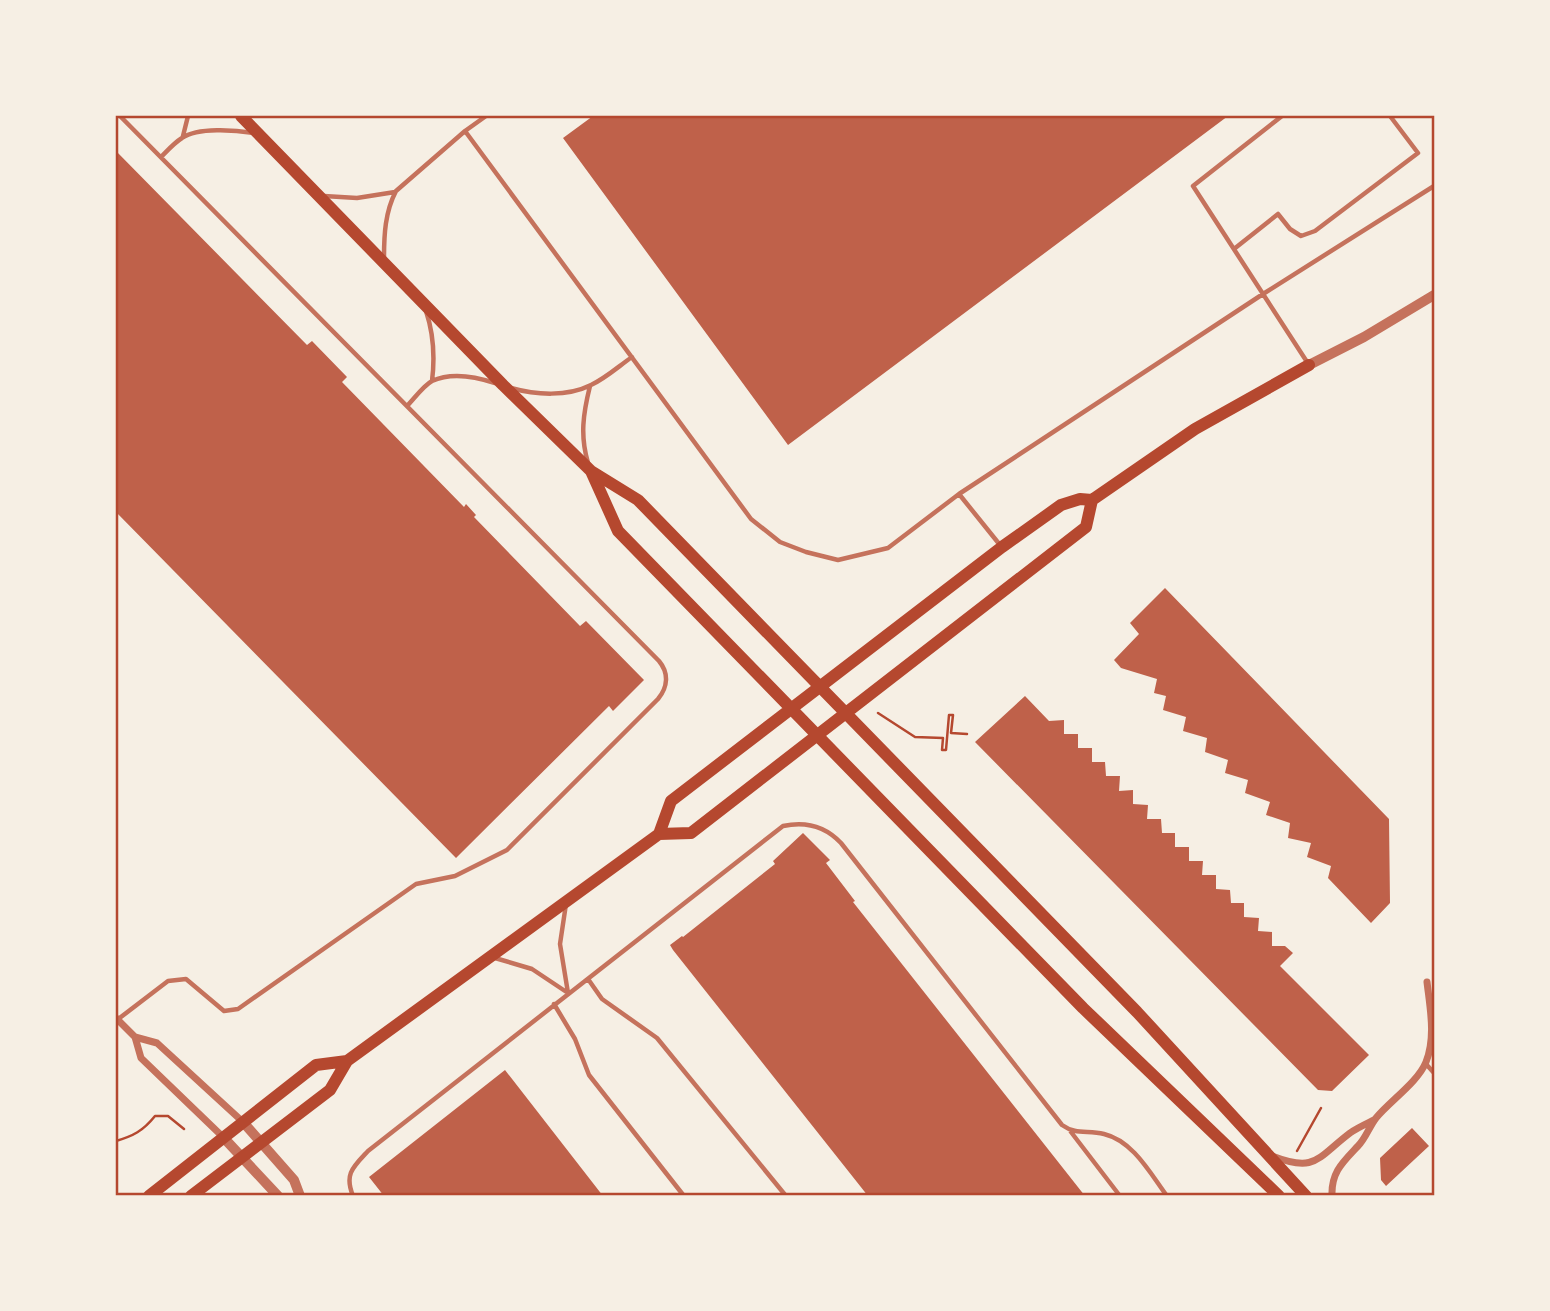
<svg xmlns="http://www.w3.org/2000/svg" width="1550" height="1311" viewBox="0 0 1550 1311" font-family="'Varela Round',sans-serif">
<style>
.building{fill:#bf614a}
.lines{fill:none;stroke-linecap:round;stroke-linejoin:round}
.path{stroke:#b5482f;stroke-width:2.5}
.service{stroke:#c5725c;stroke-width:4.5}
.minor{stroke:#c5725c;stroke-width:7}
.tertiary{stroke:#c5725c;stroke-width:10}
.secondary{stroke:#b5482f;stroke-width:12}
.neatline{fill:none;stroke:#b5482f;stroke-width:2.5}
</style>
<rect width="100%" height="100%" fill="#f6efe4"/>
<path class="building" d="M593,116H1228L788,445L563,138Z
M116,151L307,345L312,341L347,377L342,382L464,507L466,504L476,515L474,517L580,626L586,621L644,680L613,711L609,706L456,858L116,512Z
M1165,588L1389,819L1390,903L1371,923L1328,878L1331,866L1307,857L1311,843L1288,838L1290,823L1266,815L1270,802L1245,793L1248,780L1225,773L1228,760L1205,752L1207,738L1183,731L1186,717L1163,710L1166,696L1154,693L1157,679L1121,668L1114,660L1139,634L1130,623Z
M1025,696L1049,721L1064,720V734H1078V748H1092V762H1105L1106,776H1120L1119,791L1133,790V804L1148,805L1147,819H1161L1162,833H1175V847H1189V861H1203L1202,875H1216V889L1230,890L1231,903H1244V917L1259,918L1258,931L1272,932V946H1285L1293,953L1280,966L1369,1055L1332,1091L1318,1090L975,742Z
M803,833L830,860L826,863L855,901L853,902L1085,1196H868L673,950L670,945L682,936L683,937L775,864L773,861Z
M505,1070L603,1196H384L369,1177Z
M1412,1128L1429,1146L1386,1186L1381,1180L1380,1158Z"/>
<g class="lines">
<path class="path" d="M878,713L915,737L943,738L942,750H946L949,715H953L951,733L967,734
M116,1141C133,1136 143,1131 155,1116H168L184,1129
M1297,1151L1321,1108"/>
<path class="service" d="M486,116L465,131L751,519L780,542L806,552L838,560L888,548L959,494L1263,294L1434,186
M1282,116L1193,186L1309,365
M183,136L188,116
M161,157C167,151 174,143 182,138C198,127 235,130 254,133
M324,196L357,198L395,192
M1234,249L1278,214L1290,229L1301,236L1315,231L1418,153L1390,116
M384,258C384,235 385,212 396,191L465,131
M426,311C434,335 435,357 432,381
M511,388C536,395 567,397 591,385C606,378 619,366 632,357
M407,406C414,399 423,386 432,381C451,372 477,377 495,383
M588,463C580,436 583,414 590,386
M959,494L1000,545
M566,904L560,944L568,993
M495,958L532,969L568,993
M588,979L602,999L657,1038L786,1196
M554,1004L575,1039L589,1075L684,1196
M117,1020L168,981L186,979L224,1011L238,1009L416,884L455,876L507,850L658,699C668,687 669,673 659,661L120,116
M1426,1064L1434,1073
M1071,1132L1120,1196
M353,1196C344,1174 353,1167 368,1151L783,826C806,821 825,826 841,843L1062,1125C1076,1135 1087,1130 1104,1134C1133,1141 1150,1173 1167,1196"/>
<path class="minor" d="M116,1018L135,1037L141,1058L223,1137
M135,1037L157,1043L243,1122
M1272,1156C1316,1173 1317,1158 1350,1133C1357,1128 1366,1124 1374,1120
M1332,1196C1331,1172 1343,1162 1358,1146C1366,1138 1369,1127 1376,1118C1390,1101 1418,1082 1426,1062C1436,1037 1430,1008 1427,982"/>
<path class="tertiary" d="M1309,365L1364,337L1434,295
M243,1122L294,1180L300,1196
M223,1137L278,1196"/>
<path class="secondary" d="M241,116L503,385L591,471L638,500L1137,1012L1306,1196
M591,471L618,531L1083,1008L1279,1196
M659,834L671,801L1002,547L1061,505L1080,499L1092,500L1195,429L1309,365
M149,1196L316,1065L347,1061
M191,1196L330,1090L347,1061L659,834L691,833L1086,527L1092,500"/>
</g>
<rect width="1550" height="1311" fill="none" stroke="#f6efe4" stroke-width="234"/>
<rect x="117" y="117" width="1316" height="1077" class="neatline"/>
</svg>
